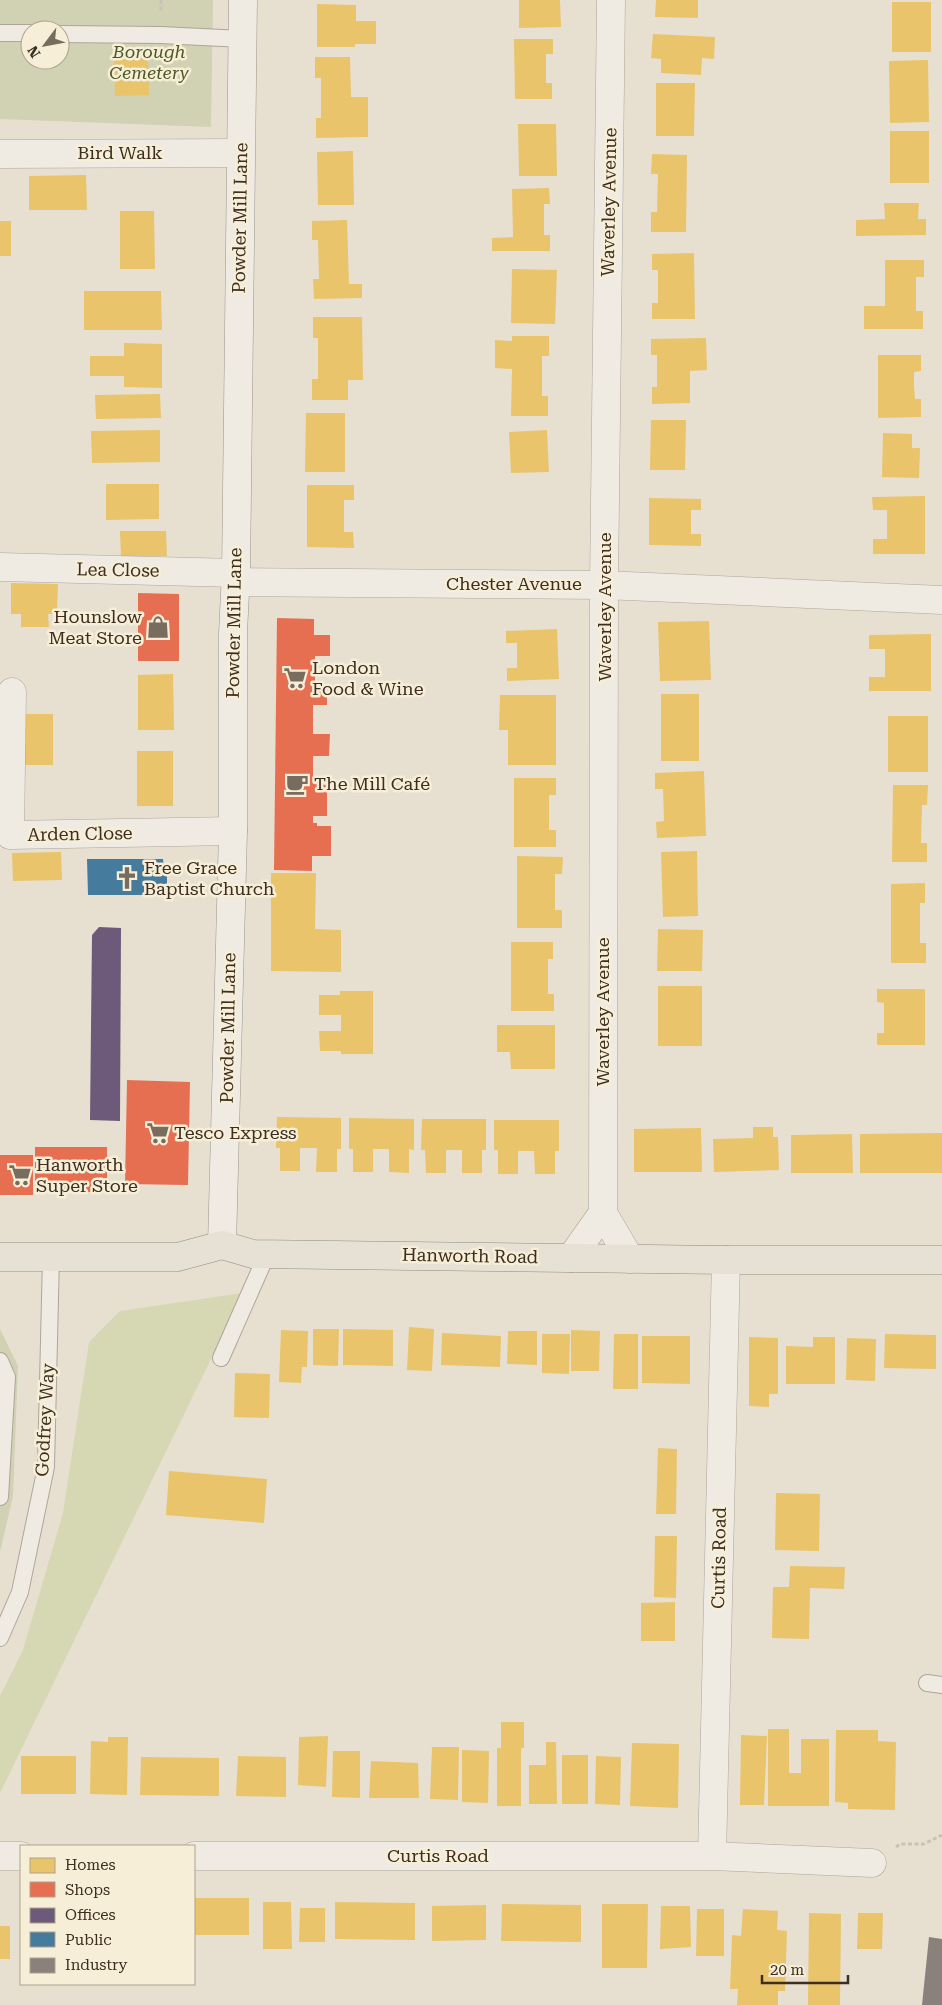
<svg xmlns="http://www.w3.org/2000/svg" width="942" height="2005" viewBox="0 0 942 2005" font-family="'Roboto Serif',serif">
<style>
.green{fill:#d6d7b3}
.cemetery{fill:#d1d1b3;fill-rule:evenodd}
.homes{fill:#e9c46a}
.shops{fill:#e76f51}
.offices{fill:#6d597a}
.public{fill:#457b9d}
.industry{fill:#8a817c}
.lines{fill:none;stroke-linecap:round;stroke-linejoin:round}
.lane-casing{stroke:#ada599;stroke-width:18}
.street-casing{stroke:#ada599;stroke-width:29}
.secondary-casing{stroke:#9c958a;stroke-width:29}
.primary-casing{stroke:#928b80;stroke-width:29}
.path{stroke:#c8c2b9;stroke-width:3;stroke-dasharray:4 2.5;stroke-linecap:butt}
.lane{stroke:#efebe3;stroke-width:16}
.street{stroke:#efebe3;stroke-width:28}
.secondary{stroke:#efebe3;stroke-width:28}
.primary{stroke:#e6e1d4;stroke-width:28}
.labels{text-anchor:middle;stroke-width:5;stroke-linejoin:round;paint-order:stroke}
.park-label{font-size:18px;font-style:italic;fill:#4d5a26;stroke:#f7eed8}
.street-label{font-size:18px;fill:#3d2e20;stroke:#f7eed8}
.poi-label{font-size:18px;fill:#3d2e20;stroke:#f7eed8;text-anchor:start}
</style>
<rect width="100%" height="100%" fill="#e7e0d1"/>
<path class="green" d="M243,1293L0,1793V1696L23,1650L63,1513L89,1342L120,1311Z"/>
<path class="cemetery" d="M0,0H213L211,127L0,119ZM30,30H60V60H30Z
M0,1329L18,1366L13,1496L0,1552Z"/>
<path class="homes" d="M519,0H560L561,27L519,28Z
M656,0H698V18L655,17Z
M892,2H931V52H892Z
M317,4L356,5V21H376V44H355V47H317Z
M653,34L715,37L714,59L702,58L701,75L661,73V59L651,58Z
M514,39H553V54H546V83H552V99H515Z
M315,57H350L351,97H368V137L316,138V118H321V78H315Z
M148,58L149,95L115,96L114,59Z
M928,60L929,122L890,123L889,61Z
M656,83H695L694,136H656Z
M518,124H556L557,176H519Z
M890,131H929V183H890Z
M353,151L354,205H318L317,152Z
M652,154L687,155L686,232H651V212H657L658,174H651Z
M86,175L87,210H29V176Z
M549,188L550,204H544V235H550V251H492V238L513,237L512,189Z
M884,203H919L918,219H926V235L856,236V220L885,219Z
M120,211H154L155,269H120Z
M347,220L349,284H362V298L314,299L313,279H319L318,240H312V221Z
M0,221H11V256H0Z
M694,253L695,319H652V303H658V270H652V254Z
M885,260H924V277H916V311H923V329H864V306H885Z
M512,269L557,270L555,324L511,323Z
M84,291H161L162,330H84Z
M313,317H362L363,380H348V400H312V379H318V338H313Z
M512,336H549V356H542V396H548V416H511L512,369L495,368V340L512,341Z
M706,338L707,370L690,371V403L652,404V387H657V355H651V339Z
M124,343L162,344V388L124,387V376H90V356H124Z
M878,355H921V371L914,372V385L915,399H921V417L878,418Z
M160,394L161,418L96,419L95,395Z
M306,413H345V472H305Z
M651,420H686L685,470H650Z
M160,430V462L92,463L91,431Z
M547,430L549,472L511,473L509,432Z
M883,433L912,434V448H920L919,478L882,477Z
M106,484H159V519L106,520Z
M307,485H354V500H344V532H353L354,548L307,547Z
M925,496V554H873V539H887V510H873L872,497Z
M649,498L701,499V510H691V534H701V546L649,545Z
M120,531H166L167,556L121,557Z
M11,583L58,584L57,614H48L49,627H21V614H11Z
M709,621L711,680L660,681L658,622Z
M557,629L559,679L507,681V668H517V643H506V631Z
M931,634V691H869V677H885V649H869V635Z
M173,674L174,730H138V675Z
M661,694H699V761H661Z
M500,695H556V765H508V730H499Z
M22,714H53V765H22Z
M888,716H928V772H888Z
M137,751H173V806H137Z
M704,771L706,836L657,838L656,822L664,821L663,789H655V773Z
M514,778H556V795H549V830H556V847H514Z
M893,785H928L927,805H922L921,843H927V862H892Z
M697,851L698,916L663,917L661,852Z
M61,852L62,880L13,881L12,853Z
M517,856L563,857L562,874H555V910H562V928H517Z
M271,873H316L315,929L341,930V972L271,971Z
M925,883V903H920V943H926V963H891V884Z
M658,929L703,930L702,971H657Z
M511,942H553V959H548V994H554V1011H511Z
M658,986H702V1046H658Z
M877,989H925V1045H877V1033H884V1003L877,1002Z
M340,991H373V1054H341V1051H320L319,1031H341V1015H319V995H340Z
M497,1025H555V1069H511L510,1052H497Z
M277,1117L341,1118V1149H337V1172H316L317,1148H300V1171H280V1148H276Z
M349,1118L414,1119V1150L409,1149V1173L389,1172V1149H373V1172H353V1149H349Z
M422,1119H486V1150H482V1173H462V1150H446V1173H426L425,1150H421Z
M494,1120H559V1151H555V1174H535L534,1151H518V1174H498V1150H494Z
M753,1127H773V1137H778L779,1170L714,1172L713,1139L753,1138Z
M701,1128L702,1172H634V1129Z
M942,1133V1173H860V1134Z
M852,1134L853,1173H791V1135Z
M409,1327L434,1329L432,1371L407,1370Z
M313,1329H339L338,1366L313,1365Z
M343,1329L393,1330V1366L343,1365Z
M281,1330L308,1331L307,1367H302L301,1383L279,1382Z
M571,1330L600,1331L599,1371H571Z
M508,1331H537V1365L507,1364Z
M442,1333L501,1336L500,1367L441,1365Z
M542,1334H570L569,1374L542,1373Z
M614,1334H638V1389H613Z
M885,1334L936,1335V1369L884,1368Z
M642,1336H690V1384L642,1383Z
M749,1337L778,1338V1394H769V1407L749,1406Z
M813,1337H835V1384H786V1346L813,1347Z
M847,1338L876,1339L875,1381L846,1380Z
M235,1373L270,1374L269,1418L234,1417Z
M658,1448L677,1449L676,1514H656Z
M169,1471L267,1479L264,1523L166,1515Z
M776,1493L820,1494L819,1551L775,1550Z
M655,1536H677L676,1598L654,1597Z
M790,1566L845,1567L844,1589L810,1588L809,1639L772,1638L773,1587H789Z
M675,1602V1641H641V1603Z
M501,1722H524V1748H521V1806H497V1748H501Z
M768,1729H789V1773H801V1739H829V1806H768Z
M836,1730H878V1741L896,1742L895,1810L848,1809V1803L835,1802Z
M741,1735L767,1736L764,1805H740Z
M328,1736L326,1787L298,1785L299,1737Z
M108,1737H128L127,1795L90,1794L91,1741L108,1742Z
M546,1742H556L557,1804H529V1765H546Z
M632,1743L679,1744L678,1808L630,1806Z
M432,1747H459L458,1800L430,1799Z
M462,1750L489,1751L488,1803L462,1802Z
M333,1751H360V1798L332,1797Z
M562,1755H588V1804H562Z
M21,1756H76V1794H21Z
M238,1756L286,1757V1797L236,1796Z
M596,1756L621,1757L620,1805L595,1804Z
M141,1757L219,1758V1796L140,1795Z
M371,1761L418,1763L419,1798H369Z
M194,1898H249V1935H194Z
M263,1902H291L292,1949H263Z
M335,1902L415,1903V1940L335,1939Z
M502,1904L581,1905V1942L501,1941Z
M602,1904H648L647,1968H602Z
M486,1905V1940L432,1941V1906Z
M661,1906H690L691,1947L660,1949Z
M300,1908H325V1942H299Z
M697,1909H724V1956H696Z
M743,1909L778,1911L777,1930L787,1931L785,1991H778V2005H737L738,1989H730L732,1935L741,1936Z
M809,1913L841,1914L840,2005H808Z
M858,1913H883L882,1949H857Z
M0,1926H10V1959H0Z"/>
<path class="shops" d="M138,593L179,594V661H138Z
M277,618L314,619V635H330V656H315V686H327V705H313V734H330L329,756H313V784L327,785V816H313V823H317V826H331V856H312V871L274,870Z
M127,1080L190,1082L188,1185L125,1184Z
M35,1147H107V1192H35Z
M0,1155H33V1195H0Z"/>
<path class="offices" d="M99,927L121,928L120,1121L90,1120L92,935Z"/>
<path class="public" d="M87,859H163L164,872H167V884H163V895H88Z"/>
<path class="industry" d="M929,1937L942,1939V2005H922Z"/>
<g class="lines">
<defs>
<path id="lane" d="M0,33H30
M60,34L161,35L243,39
M221,1358L267,1254
M0,1361L7,1377L0,1497
M0,1638L20,1592L46,1467L51,1256
M927,1683L942,1685"/>
<path id="street" d="M611,0L604,585L603,1213L630,1259
M0,154L240,153
M0,567L236,573
M236,582L604,585L942,600
M12,692L10,835L233,831
M571,1258L603,1213
M0,1856H21
M194,1856H712L726,1260
M712,1856L872,1863"/>
<path id="secondary" d="M222,1245L233,831V633L236,573L243,0"/>
<path id="primary" d="M0,1257H178L222,1245L253,1254L726,1260H942"/>
</defs>
<use href="#lane" class="lane-casing"/>
<use href="#street" class="street-casing"/>
<use href="#secondary" class="secondary-casing"/>
<use href="#primary" class="primary-casing"/>
<path class="path" d="M161,0V12
M896,1847L900,1844H924L942,1835"/>
<use href="#lane" class="lane"/>
<use href="#street" class="street"/>
<use href="#secondary" class="secondary"/>
<use href="#primary" class="primary"/>
</g>
<defs>
<symbol id="shop-bare" viewBox="-9 -9 18 18"><path d="M-5-2.5h2.3a2.7 3.5 0 0 1 5.4 0H5L5.5 6h-11ZM-1.5-2.5h3a1.5 2.3 0 0 0-3 0Z" fill="#786c5e" stroke="#f7eed8" stroke-width="2.5" paint-order="stroke"/></symbol>
<symbol id="supermarket-bare" viewBox="-9 -9 18 18"><path d="M-6-5.5h2.5l.6 2H6L4.5 2H-2.5L-4.4-4H-6ZM-1.5 3.2a1.3 1.3 0 1 0 .1 0ZM3 3.2a1.3 1.3 0 1 0 .1 0Z" fill="#786c5e" stroke="#f7eed8" stroke-width="2.5" paint-order="stroke"/></symbol>
<symbol id="cafe-bare" viewBox="-9 -9 18 18"><path d="M-5.5-4.5H6V0H3Q3 3.5 0 3.5H-2.5Q-5.5 3.5-5.5 0ZM3-3.2v2h1.7v-2ZM-6 4.5H4V6H-6Z" fill="#786c5e" stroke="#f7eed8" stroke-width="2.5" paint-order="stroke"/></symbol>
<symbol id="church-bare" viewBox="-9 -9 18 18"><path d="M-1.2-6h2.4v3.5h3.3v2.4h-3.3V6h-2.4V-.1h-3.3v-2.4h3.3Z" fill="#786c5e" stroke="#f7eed8" stroke-width="2.5" paint-order="stroke"/></symbol>
</defs>
<g fill-rule="evenodd">
<use href="#shop-bare" x="142" y="611" width="32" height="32"/>
<use href="#supermarket-bare" x="279" y="662" width="32" height="32"/>
<use href="#cafe-bare" x="281" y="768" width="32" height="32"/>
<use href="#church-bare" x="111" y="862" width="32" height="32"/>
<use href="#supermarket-bare" x="142" y="1117" width="32" height="32"/>
<use href="#supermarket-bare" x="4" y="1159" width="32" height="32"/>
</g>
<g class="labels">
<g class="park-label">
<text x="149" y="58">Borough<tspan x="149" dy="21">Cemetery</tspan></text>
</g>
<g class="street-label">
<text x="120" y="159">Bird Walk</text>
<text transform="translate(609 202) rotate(-89)" y="6">Waverley Avenue</text>
<text transform="translate(240 218) rotate(-89)" y="6">Powder Mill Lane</text>
<text transform="translate(118 570) rotate(1)" y="6">Lea Close</text>
<text x="514" y="590">Chester Avenue</text>
<text transform="translate(605 607) rotate(-90)" y="6">Waverley Avenue</text>
<text transform="translate(234 623) rotate(-89)" y="6">Powder Mill Lane</text>
<text transform="translate(80 834) rotate(-1)" y="6">Arden Close</text>
<text transform="translate(603 1012) rotate(-90)" y="6">Waverley Avenue</text>
<text transform="translate(228 1028) rotate(-89)" y="6">Powder Mill Lane</text>
<text transform="translate(470 1256) rotate(1)" y="6">Hanworth Road</text>
<text transform="translate(45 1420) rotate(-87)" y="6">Godfrey Way</text>
<text transform="translate(719 1558) rotate(-89)" y="6">Curtis Road</text>
<text x="438" y="1862">Curtis Road</text>
</g>
<g class="poi-label">
<text x="142" y="623" text-anchor="end">Hounslow<tspan x="142" dy="21">Meat Store</tspan></text>
<text x="312" y="674">London<tspan x="312" dy="21">Food &amp; Wine</tspan></text>
<text x="314" y="790">The Mill Café</text>
<text x="144" y="874">Free Grace<tspan x="144" dy="21">Baptist Church</tspan></text>
<text x="174" y="1139">Tesco Express</text>
<text x="36" y="1171">Hanworth<tspan x="36" dy="21">Super Store</tspan></text>
</g>
</g>
<rect x="20" y="1845" width="175" height="140" fill="#f7eed8" stroke="#ada18e"/>
<rect x="30" y="1858" width="25" height="15" fill="#e9c46a" stroke="#ada18e"/>
<text x="65" y="1870" font-size="15" fill="#3d2e20">Homes</text>
<rect x="30" y="1882" width="25" height="15" fill="#e76f51" stroke="#ada18e"/>
<text x="65" y="1895" font-size="15" fill="#3d2e20">Shops</text>
<rect x="30" y="1908" width="25" height="15" fill="#6d597a" stroke="#ada18e"/>
<text x="65" y="1920" font-size="15" fill="#3d2e20">Offices</text>
<rect x="30" y="1932" width="25" height="15" fill="#457b9d" stroke="#ada18e"/>
<text x="65" y="1945" font-size="15" fill="#3d2e20">Public</text>
<rect x="30" y="1958" width="25" height="15" fill="#8a817c" stroke="#ada18e"/>
<text x="65" y="1970" font-size="15" fill="#3d2e20">Industry</text>
<g transform="translate(45 45) rotate(238)"><circle r="24" fill="#f7eed8" stroke="#ada18e"/>
<path d="M0-4L9 19L0 12L-9 19Z" fill="#786c5e"/>
<text y="-8" font-size="14" font-weight="bold" text-anchor="middle" fill="#3d2e20">N</text>
</g>
<path d="M762 1975v8h86v-8" fill="none" stroke="#3d2e20" stroke-width="2.5"/>
<text x="770" y="1975" font-size="15" fill="#3d2e20" stroke="#f7eed8" stroke-width="4" paint-order="stroke">20 m</text>
</svg>
